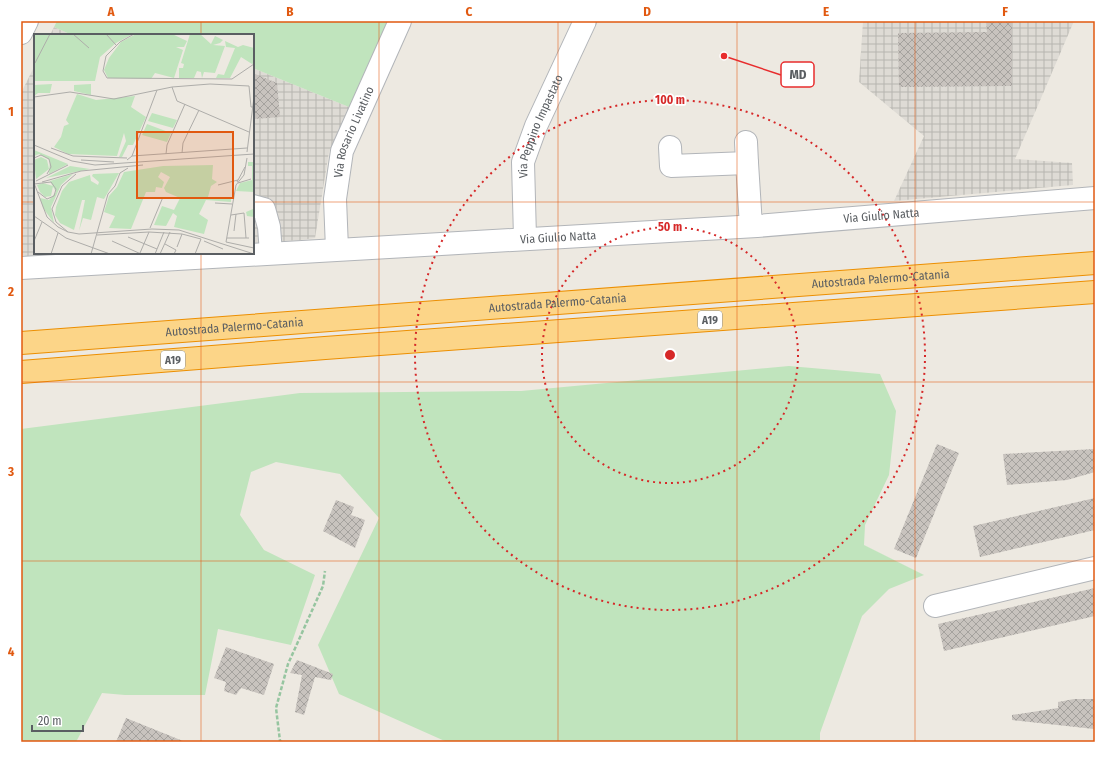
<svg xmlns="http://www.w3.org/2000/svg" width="1116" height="763" viewBox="0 0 1116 763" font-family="'Fira Sans Condensed',sans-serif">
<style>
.industrial{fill:url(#industrial-grid)}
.green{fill:#c0e4bd}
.building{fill:url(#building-cross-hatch)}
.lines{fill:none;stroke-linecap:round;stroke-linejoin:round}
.minor-casing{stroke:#b2b5b9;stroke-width:24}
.highway-casing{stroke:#ec8f02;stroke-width:24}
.path{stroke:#96c5a0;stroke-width:2.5;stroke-dasharray:4 2;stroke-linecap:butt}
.minor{stroke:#fff;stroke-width:22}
.highway{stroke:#fcd588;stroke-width:22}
.grid{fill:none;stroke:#e15910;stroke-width:1;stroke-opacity:0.55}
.ring{fill:none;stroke:#d62828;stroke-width:2;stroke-dasharray:2 4}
.labels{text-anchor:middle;stroke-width:3.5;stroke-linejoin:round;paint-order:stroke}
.shield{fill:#fff;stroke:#8c8e91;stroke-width:1}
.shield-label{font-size:11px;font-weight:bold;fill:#5a5e62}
.street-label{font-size:12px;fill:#5a5e62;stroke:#fff}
.inset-road{fill:none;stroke:#aeadaa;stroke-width:1}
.view{fill:#e15910;fill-opacity:0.15;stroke:#e15910;stroke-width:2}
.inset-edge{fill:none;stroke:#5a5e62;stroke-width:2}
.centre{fill:#d62828;stroke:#fff;stroke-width:2}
.ring-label{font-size:12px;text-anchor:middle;font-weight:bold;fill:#d62828;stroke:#fff;stroke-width:3.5;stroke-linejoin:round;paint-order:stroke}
.leader{fill:none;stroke:#e82c2d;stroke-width:1.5}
.callout-dot{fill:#e82c2d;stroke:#fff;stroke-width:1.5}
.callout{fill:#fff;stroke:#e82c2d;stroke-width:1.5}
.callout-label{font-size:13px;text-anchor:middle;font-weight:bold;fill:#5a5e62}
.neatline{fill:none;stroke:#e15910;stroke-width:1.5}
.grid-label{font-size:13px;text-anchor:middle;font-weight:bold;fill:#e15910}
</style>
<defs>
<pattern id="industrial-grid" width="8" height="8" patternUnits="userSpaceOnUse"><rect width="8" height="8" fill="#dedbd5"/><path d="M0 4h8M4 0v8" fill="none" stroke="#b7b5b0"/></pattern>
<pattern id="building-cross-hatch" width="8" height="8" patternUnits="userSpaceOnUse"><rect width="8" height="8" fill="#c8c3be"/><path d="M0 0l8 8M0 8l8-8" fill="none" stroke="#a5a29e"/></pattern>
</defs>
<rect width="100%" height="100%" fill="#ede9e1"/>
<path class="industrial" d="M863,21H1074L1015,159L1072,163L1073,185L894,201L924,136L859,82Z
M54,27L72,35H50Z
M35,65V253H82L26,256L21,255V93Z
M253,68L349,107L329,152L315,238L300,240L253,243Z"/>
<path class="green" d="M57,21H388L349,107L253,68V35H72L54,27Z
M789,366L880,374L896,411L889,475L865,525L864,545L924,575L889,589L862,616L820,733V742H447L339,694L318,645L379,518L340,474L276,462L251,472L240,515L264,550L315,575L291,645L218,629L205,695H125L102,693L76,742H21V429L300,393L521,391Z"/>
<path class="building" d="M986,21H1012V86L899,87L898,33L987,32Z
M253,73L277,83L280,117L253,119Z
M937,444L959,453L916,558L894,549Z
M1095,449V472L1067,480L1007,485L1003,454Z
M1095,498V530L980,557L973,526Z
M336,500L354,507L351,515L365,520L355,548L323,531Z
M1095,588V616L944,651L938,624Z
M226,647L274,664L264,695L241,688L236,695L224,691L226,682L214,678Z
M297,660L333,674L331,680L315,677L304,715L295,712L302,675L290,673Z
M1074,699H1095L1094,729L1012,720V715L1058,708V702Z
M126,718L183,741V742H116Z"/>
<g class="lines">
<defs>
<g id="minor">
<path d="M21,33L27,21"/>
<path d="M670,147L671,166L747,163L746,142"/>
<path d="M747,163L751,226"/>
<path d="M253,206L264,209L269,227L271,253"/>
<path id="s1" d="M525,238L523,162L536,126L585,21"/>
<path id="s2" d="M337,249L335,199L342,151L400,21"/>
<path id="s3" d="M21,268L757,226L1095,198"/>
<path d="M935,606L1095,568"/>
</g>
<g id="highway">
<path id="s4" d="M21,343L1095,263"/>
<path d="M21,372L325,348L1095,292"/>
</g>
</defs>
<use href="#minor" class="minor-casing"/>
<use href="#highway" class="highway-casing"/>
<path class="path" d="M282,742L280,741L276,708L288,664L323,586L325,571"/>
<use href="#minor" class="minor"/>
<use href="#highway" class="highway"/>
</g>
<path class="grid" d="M201,21V35M379,21V742M558,21V742M737,21V742M915,21V742M21,202H35M253,202H1095M201,253V742M21,382H1095M21,561H1095"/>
<g class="ring">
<circle cx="670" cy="355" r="128"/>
<circle cx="670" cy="355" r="255"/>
</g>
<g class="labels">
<g class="shield">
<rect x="698" y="311" width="24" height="18" rx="3"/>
<rect x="161" y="351" width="24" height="18" rx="3"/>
</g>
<g class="shield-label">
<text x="710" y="324">A19</text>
<text x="173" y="364">A19</text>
</g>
<g class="street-label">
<text dy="4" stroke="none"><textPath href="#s1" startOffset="115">Via Peppino Impastato</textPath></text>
<text dy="4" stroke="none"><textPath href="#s2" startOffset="120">Via Rosario Livatino</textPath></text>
<text dy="4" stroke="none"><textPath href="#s3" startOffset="862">Via Giulio Natta</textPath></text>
<text dy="4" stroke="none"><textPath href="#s3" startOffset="538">Via Giulio Natta</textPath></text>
<text dy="4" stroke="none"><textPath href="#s4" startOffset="862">Autostrada Palermo-Catania</textPath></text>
<text dy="4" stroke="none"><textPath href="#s4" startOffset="538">Autostrada Palermo-Catania</textPath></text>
<text dy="4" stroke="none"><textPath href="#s4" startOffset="214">Autostrada Palermo-Catania</textPath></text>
</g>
</g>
<g transform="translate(34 34)">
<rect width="220" height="220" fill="#ede9e1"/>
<path d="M0,0H99L82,9L66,23L61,47H0ZM102,0H138L153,7L150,13H142L149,16L140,44L121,39L117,45L74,44L70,36L75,24L87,8ZM156,0H166L177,10L181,2L189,6L186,9L179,11L191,12L181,39L170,38L168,44L167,38L163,37L160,44H145V34H149L150,30L147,29ZM191,7L204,13L209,11L220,14V29L218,30L207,23L196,44H182L184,40L190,41L201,14L192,13ZM18,50L16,59H4L0,62V51ZM57,50V61L40,57V51ZM43,60L62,66L101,62L97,73L112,83L99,111H94L88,123H85L92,107L90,99L83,122L34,120L20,113L27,103L30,92L35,90L32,86ZM118,79L143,86L139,94L114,87ZM113,90L137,99L133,108L108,101ZM0,116L34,130L15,140L16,126L5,120L0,122ZM7,123L13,126L15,135L2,145L0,126ZM214,128H220V183L213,182L212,178L219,175L220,158L202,157L206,149L218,146V132H214ZM179,131L178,145L183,148L177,152L174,163L197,164V168L172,166L165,180L174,186L170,200L140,193L143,182L139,179L132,192L120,191L128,172L140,176L146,164L132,158L130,154L136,143L127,138L124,143L130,148L128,154L122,153L121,158H112L97,195L75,194L81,182L70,178L75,162L83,153L90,138L129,132ZM36,132L56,135L12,144ZM85,139L70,165L63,163L57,186L49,184L45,197L51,166H48L40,196L26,189L21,181L22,173L28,157L35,148L56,141L57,147L64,151L65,148L58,142L59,140ZM39,140L27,151L17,173L20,189L9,174L6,164L15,166L22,158L16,147ZM9,149L19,152L17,162L11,163L6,158L3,151Z" fill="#c0e4bd"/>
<path class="inset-road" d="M39,0L55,14M72,0L82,11M100,0L86,8L72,22L69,37L73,44L198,45L220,30M1,29L16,0M138,53L143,67L215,98M0,63L36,58L80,65L138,53L176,50L215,52L217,73H220M0,111L38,127L61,131L220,120M17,114L39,122L93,124M213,118L220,63V37M148,119L149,109L165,76M132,120L133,111L151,70M98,122L123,56M0,124L7,121L15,125L17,133L13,140M47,126L80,128M93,126L98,122L213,114M2,147L34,131M8,148L47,137L109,131M203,148L211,133M0,149L13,183L24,193L34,198L45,200L118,195L145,196L220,220M204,149L217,145M0,150L17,148L22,155L20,162L13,165L4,158M184,151L204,146M181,169L198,170M197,181L210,179L212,204M0,182L32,204L76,220M116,194L129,163M200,197L202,180M34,198L22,188L18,175L28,152L42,140M63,201L115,198L148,200L167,205L161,220M94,203L123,215M193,204H215M0,207L8,188M78,207L107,220M170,207L189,215M192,208L202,151L210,141L213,124M192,208L220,214M131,210L142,216L140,220M143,213L148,200M106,219L115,198M17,220L24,199M57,220L74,160L81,152L86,139L94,134M121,220L130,198M126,220L136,198"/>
<path class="view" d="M103,98H199V164H103Z"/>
<rect width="220" height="220" class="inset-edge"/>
</g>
<circle cx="670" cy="355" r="6" class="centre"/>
<g class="ring-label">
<text x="670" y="104">100 m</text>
<text x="670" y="231">50 m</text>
</g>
<path class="leader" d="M724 56L781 75"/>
<circle class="callout-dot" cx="724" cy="56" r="4"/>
<rect class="callout" x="781" y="62" width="33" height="25" rx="4"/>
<g class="callout-label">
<text x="798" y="79">MD</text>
</g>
<rect width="1116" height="763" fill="none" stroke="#ffffff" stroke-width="44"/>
<path d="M32 725v6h51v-6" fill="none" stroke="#5a5e62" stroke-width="2"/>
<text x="38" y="725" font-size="12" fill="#5a5e62" stroke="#ffffff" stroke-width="3" paint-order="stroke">20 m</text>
<rect x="22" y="22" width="1072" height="719" class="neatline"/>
<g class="grid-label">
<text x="111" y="16">A</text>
<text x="290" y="16">B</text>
<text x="469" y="16">C</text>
<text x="647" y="16">D</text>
<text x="826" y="16">E</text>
<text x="1005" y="16">F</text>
<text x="11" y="116">1</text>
<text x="11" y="296">2</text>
<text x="11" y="476">3</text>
<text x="11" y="656">4</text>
</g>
</svg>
